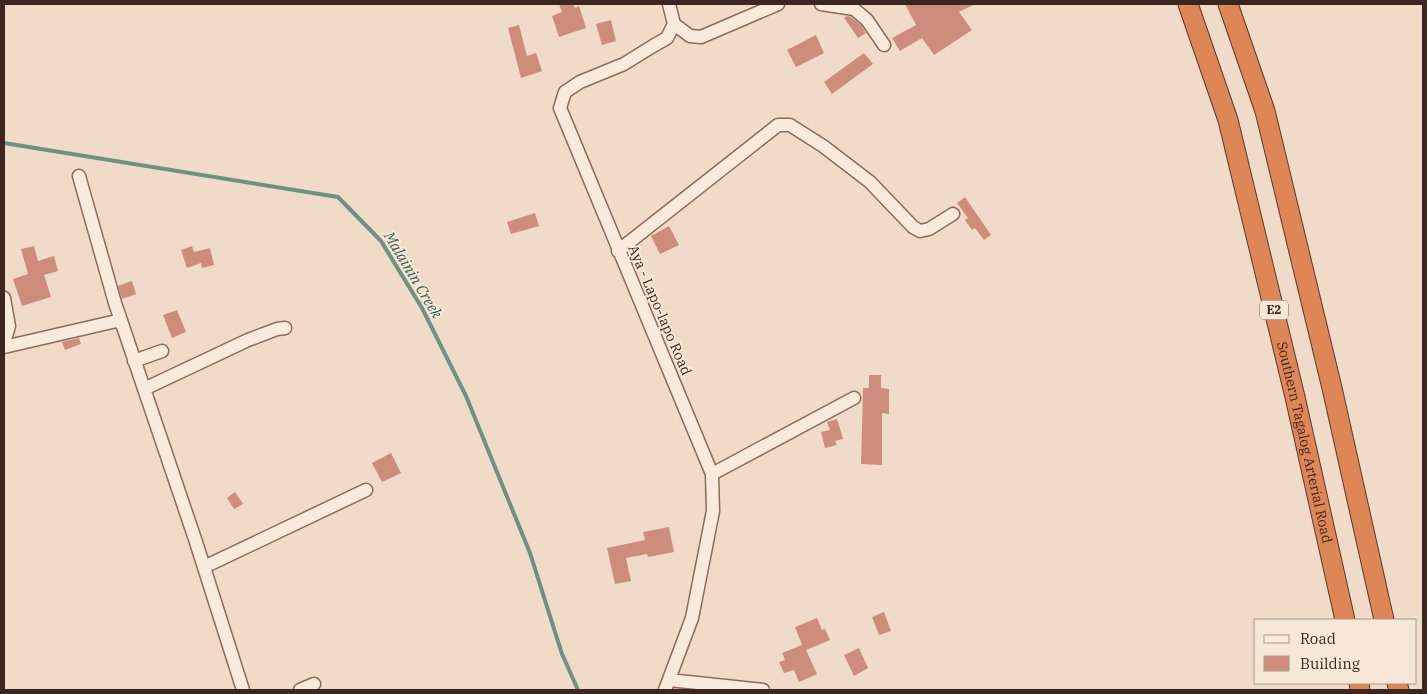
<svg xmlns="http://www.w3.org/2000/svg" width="1427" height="694" viewBox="0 0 1427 694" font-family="'IBM Plex Serif',serif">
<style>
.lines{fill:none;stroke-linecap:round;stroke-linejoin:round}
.stream{stroke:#6e9282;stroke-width:4}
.building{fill:#ce8d7c}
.minor-casing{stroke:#8c6b5c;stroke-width:15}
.highway-casing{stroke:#5a3a30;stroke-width:21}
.minor{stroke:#faeadb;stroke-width:12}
.highway{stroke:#df8657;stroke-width:19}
.labels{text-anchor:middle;stroke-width:4;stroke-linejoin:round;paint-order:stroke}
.shield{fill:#f7e7d7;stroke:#746157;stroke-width:1}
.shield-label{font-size:12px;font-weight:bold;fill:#3c2720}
.street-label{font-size:14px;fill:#3c2720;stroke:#f7e7d7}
.water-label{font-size:15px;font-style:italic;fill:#2f5c4f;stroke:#f7e7d7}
</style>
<rect width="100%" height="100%" fill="#efdbc7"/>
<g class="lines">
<path class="stream" d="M4,143L338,197L381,241L422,308L466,396L530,553L562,654L578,690"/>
</g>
<path class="building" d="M559,4H573L575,8L579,6L586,28L559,37L552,16L562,12Z
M905,4H975L959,12L972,30L934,55L922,38L900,51L892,38L916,25Z
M847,16L851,17L861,25L866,33L858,38L844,18Z
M611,20L616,41L602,45L596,24Z
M519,25L527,56L536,53L542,71L521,78L508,28Z
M816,35L824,53L796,67L787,50Z
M864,53L873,64L832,94L824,82Z
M965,197L991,235L984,240L975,228L972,230L965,220L968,218L957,203Z
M535,213L539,226L511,234L507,222Z
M669,226L679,245L660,254L651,236Z
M34,246L38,261L54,256L58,271L44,275L51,297L22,306L13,279L28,274L21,249Z
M192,246L194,252L210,248L214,265L202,268L201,263L187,268L181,250Z
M132,281L136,294L122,299L118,286Z
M177,310L186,332L172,338L163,315Z
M79,338L81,344L65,350L62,342Z
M869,375H881V388L889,389V414L882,413V465L861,464L863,388H869Z
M837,419L843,439L835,441L837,445L825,448L821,432L830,430L827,422Z
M391,453L401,473L382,482L372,463Z
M235,492L243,504L234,509L227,498Z
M669,527L674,552L648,557L647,554L626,558L631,581L615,584L607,548L645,540L643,532Z
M884,612L891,631L879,635L872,617Z
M817,618L822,630L825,629L830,640L806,650L817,674L799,682L794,670L784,673L779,662L785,660L782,653L802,645L795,627Z
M859,648L868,668L854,676L844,655Z"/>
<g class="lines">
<defs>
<path id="minor" d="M821,4L854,9L867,20L884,45
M674,24L690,36L701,37L778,4
M79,176L115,303L195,539L243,690
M618,251L778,125H790L823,146L870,182L913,227L920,231L929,229L953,214
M4,298L9,326L4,343
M4,347L121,320
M134,361L162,351
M144,389L248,340L277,329L285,328
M712,474L854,398
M204,567L366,490
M669,680L763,690
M300,690L314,684
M665,690L692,618L713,511L712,474L560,108L565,92L580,82L624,64L653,46L667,38L674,24L669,4"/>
<g id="highway">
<path id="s1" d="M1188,4L1228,120L1295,397L1345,620"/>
<path d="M1228,4L1265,111L1332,388L1384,620"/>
<path d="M1359,683L1360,690"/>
<path d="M1397,683L1399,690"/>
</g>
</defs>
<use href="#minor" class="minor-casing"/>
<use href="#highway" class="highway-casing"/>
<use href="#minor" class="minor"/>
<use href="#highway" class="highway"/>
</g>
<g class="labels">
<rect class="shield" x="1260" y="300.5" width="28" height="19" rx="4"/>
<g class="shield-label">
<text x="1274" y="314">E2</text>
</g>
<g class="street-label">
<text transform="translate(660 310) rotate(67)" y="5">Aya - Lapo-lapo Road</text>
<text dy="5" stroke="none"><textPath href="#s1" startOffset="454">Southern Tagalog Arterial Road</textPath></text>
</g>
<g class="water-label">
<text transform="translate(413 275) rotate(59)" y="5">Malainin Creek</text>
</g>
</g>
<rect width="1427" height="694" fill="none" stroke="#3c2720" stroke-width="10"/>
<rect x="1254" y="619" width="162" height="65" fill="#f7e7d7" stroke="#ac9a8e"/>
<rect x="1264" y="635" width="25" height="8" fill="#faeadb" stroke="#ac9a8e"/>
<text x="1300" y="644" font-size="15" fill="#3c2720">Road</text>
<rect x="1264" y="656" width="25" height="15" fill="#ce8d7c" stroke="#ac9a8e"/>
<text x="1300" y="669" font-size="15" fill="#3c2720">Building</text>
</svg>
